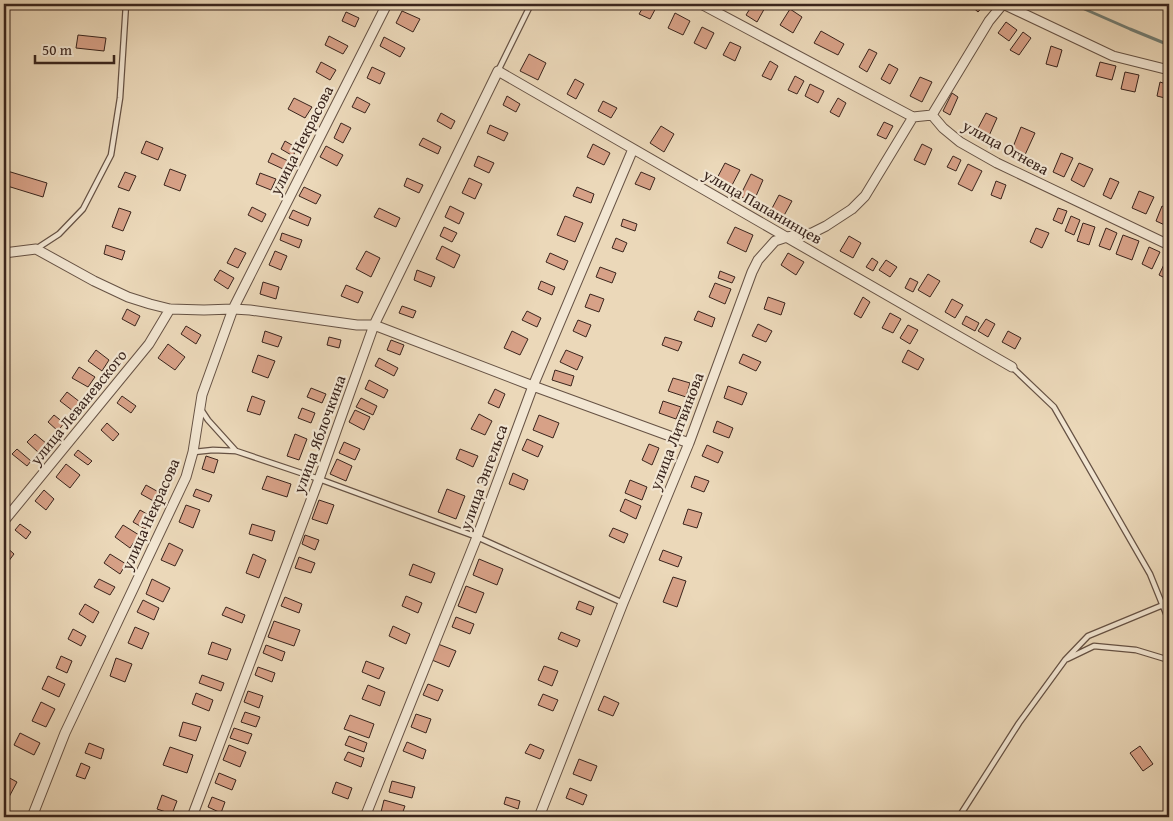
<svg xmlns="http://www.w3.org/2000/svg" width="1173" height="821" viewBox="0 0 1173 821" font-family="'Gentium Book Plus',serif">
<style>
.lines{fill:none;stroke-linecap:round;stroke-linejoin:round}
.stream{stroke:#727e75;stroke-width:3}
.building{fill:#d7a187;stroke:#3a251d}
.service-casing{stroke:#665244;stroke-width:7}
.minor-casing{stroke:#665244;stroke-width:11}
.service{stroke:#f2e6d2;stroke-width:4.5}
.minor{stroke:#f2e6d2;stroke-width:9}
.labels{text-anchor:middle;stroke-width:4.5;stroke-linejoin:round;paint-order:stroke}
.street-label{font-size:16px;fill:#3a251d;stroke:#f2e6d2}
</style>
<rect width="100%" height="100%" fill="#ebd8b9"/>
<filter id="stains"><feTurbulence type="fractalNoise" baseFrequency=".004" numOctaves="4"/><feColorMatrix values="0 0 0 0 .2 0 0 0 0 .09 0 0 0 0 .02 0 0 0 .5 -.17"/></filter>
<radialGradient id="worn" r=".72"><stop offset=".6" stop-color="#630" stop-opacity="0"/><stop offset="1" stop-color="#630" stop-opacity=".3"/></radialGradient>
<g class="lines">
<path class="stream" d="M1073,4L1130,29L1169,45"/>
</g>
<path class="building" d="M645,4H658L650,19L639,14Z
M753,4H767L757,22L746,15Z
M969,4H985L978,12Z
M790,9L802,17L793,33L780,25Z
M402,11L420,19L413,32L396,23Z
M346,12L359,18L355,27L342,21Z
M675,13L690,21L683,35L668,28Z
M1006,22L1017,30L1009,41L998,33Z
M702,27L714,33L706,49L694,43Z
M821,31L844,44L838,55L814,43Z
M1023,32L1031,38L1019,55L1010,50Z
M78,35L106,38L104,51L76,48Z
M329,36L348,46L343,54L325,45Z
M384,37L405,48L400,57L380,46Z
M730,42L741,47L735,61L723,55Z
M1051,46L1062,50L1057,67L1046,64Z
M869,49L877,53L867,72L859,67Z
M529,54L546,63L538,80L520,71Z
M770,61L778,66L771,80L762,76Z
M321,62L336,70L330,80L316,72Z
M1100,62L1116,66L1112,80L1096,76Z
M889,64L898,69L890,84L881,79Z
M372,67L385,73L380,84L367,78Z
M1125,72L1139,75L1135,92L1121,89Z
M795,76L804,81L797,94L788,90Z
M920,77L932,82L922,102L910,96Z
M575,79L584,84L576,99L567,94Z
M1160,82L1169,85V99L1157,96Z
M810,84L824,91L818,103L805,96Z
M952,93L958,97L950,115L943,111Z
M507,96L520,104L516,112L503,105Z
M357,97L370,104L365,113L352,107Z
M294,98L312,107L305,118L288,109Z
M838,98L846,103L839,117L830,112Z
M603,101L617,108L611,118L598,111Z
M441,113L455,121L451,129L437,121Z
M986,113L997,118L988,138L976,132Z
M884,122L893,126L886,139L877,135Z
M341,123L351,128L343,143L334,138Z
M490,125L508,133L504,141L487,133Z
M661,126L674,134L664,152L650,143Z
M1021,127L1035,133L1024,157L1011,152Z
M423,138L441,147L438,154L419,145Z
M146,141L163,148L158,160L141,153Z
M285,141L297,148L293,156L281,149Z
M593,144L610,153L604,165L587,157Z
M922,144L932,149L925,165L914,160Z
M326,146L343,155L337,166L320,157Z
M272,153L288,161L283,169L268,162Z
M1061,153L1073,158L1064,177L1053,172Z
M478,156L494,163L489,173L474,166Z
M953,156L961,160L956,171L947,167Z
M725,163L740,170L730,189L715,182Z
M1079,163L1093,169L1084,187L1071,180Z
M968,164L982,171L972,191L958,184Z
M170,169L186,175L180,191L164,185Z
M4,170L47,183L43,197L4,185Z
M125,172L136,176L129,191L118,187Z
M641,172L655,178L650,190L635,184Z
M260,173L276,179L271,190L256,184Z
M751,174L763,180L753,203L740,196Z
M407,178L423,185L419,193L404,186Z
M469,178L482,184L475,199L462,193Z
M1110,178L1119,182L1111,199L1103,195Z
M996,181L1006,185L1001,199L991,195Z
M304,187L321,195L316,204L299,196Z
M577,187L594,194L591,203L573,196Z
M1139,191L1154,197L1146,214L1132,208Z
M779,195L792,201L781,221L769,214Z
M450,206L464,213L459,224L445,217Z
M1162,206L1169,209V222L1167,226L1156,221Z
M252,207L266,214L262,222L248,215Z
M119,208L131,212L123,231L112,227Z
M379,208L400,218L396,227L374,217Z
M1058,208L1067,211L1062,224L1053,220Z
M293,210L311,218L308,226L289,218Z
M565,216L583,223L575,242L557,235Z
M1071,216L1080,220L1074,235L1065,231Z
M623,219L637,224L635,231L621,226Z
M1083,223L1095,227L1089,245L1077,241Z
M444,227L457,233L452,242L440,236Z
M735,227L753,235L746,252L727,243Z
M1036,228L1049,233L1042,248L1030,242Z
M1106,228L1117,233L1110,250L1099,246Z
M282,233L302,240L299,248L280,240Z
M1123,235L1139,241L1132,260L1116,254Z
M849,236L861,243L853,258L840,251Z
M616,238L627,243L623,252L612,248Z
M106,245L125,251L122,260L104,254Z
M442,246L460,255L454,268L436,259Z
M1149,247L1160,252L1152,269L1142,264Z
M235,248L246,253L238,268L227,263Z
M275,251L287,256L281,270L269,265Z
M366,251L380,258L371,277L356,269Z
M550,253L568,261L564,270L546,262Z
M788,253L804,262L796,275L781,265Z
M872,258L878,262L873,271L866,267Z
M1167,258L1169,259V280L1159,275Z
M886,260L897,267L890,277L879,270Z
M600,267L616,273L612,283L596,277Z
M220,270L234,278L228,289L214,280Z
M417,270L435,277L431,287L414,280Z
M720,271L735,277L732,283L718,278Z
M928,274L940,281L930,297L918,290Z
M910,278L918,282L913,292L905,288Z
M541,281L555,287L552,295L538,289Z
M263,282L279,287L276,299L260,294Z
M715,283L731,289L725,304L709,297Z
M346,285L363,292L358,303L341,296Z
M590,294L604,299L599,312L585,307Z
M768,297L785,303L781,315L764,309Z
M863,297L870,302L861,318L854,314Z
M952,299L963,305L955,318L945,312Z
M402,306L416,311L413,318L399,313Z
M127,309L140,316L135,326L122,319Z
M527,311L541,318L537,327L522,320Z
M698,311L715,318L712,327L694,320Z
M890,313L901,319L893,333L882,328Z
M966,316L979,323L975,331L962,324Z
M986,319L995,324L988,337L978,331Z
M578,320L591,325L586,337L573,331Z
M758,324L772,331L766,342L752,336Z
M908,325L918,330L910,344L900,338Z
M186,326L201,335L196,344L181,334Z
M265,331L282,337L278,347L262,342Z
M512,331L528,339L520,355L504,348Z
M1008,331L1021,338L1015,349L1002,342Z
M329,337L341,340L339,348L327,345Z
M665,337L682,342L678,351L662,345Z
M391,340L404,345L400,355L387,350Z
M168,344L185,357L175,370L158,358Z
M96,350L109,360L102,371L88,361Z
M566,350L583,357L577,370L560,362Z
M908,350L924,359L918,370L902,362Z
M743,354L761,362L756,371L739,363Z
M258,355L275,361L268,378L252,372Z
M379,358L398,368L394,376L375,366Z
M79,367L95,377L88,387L72,378Z
M555,370L574,376L571,386L552,380Z
M673,378L690,383L686,397L668,391Z
M369,380L388,390L384,398L365,389Z
M728,386L747,393L742,405L724,398Z
M311,388L326,394L322,403L307,397Z
M495,389L505,394L499,408L488,403Z
M67,392L80,402L73,411L60,401Z
M122,396L136,406L131,413L117,403Z
M252,396L265,401L260,415L247,411Z
M361,398L377,406L373,415L356,407Z
M663,401L681,407L676,419L659,413Z
M302,408L315,413L311,423L298,418Z
M355,410L370,417L364,430L349,422Z
M479,414L492,421L485,435L471,429Z
M54,415L64,423L58,431L48,422Z
M539,415L559,423L553,438L533,430Z
M717,421L733,428L729,438L713,432Z
M107,423L119,434L113,441L101,430Z
M35,434L47,444L39,453L27,442Z
M295,434L307,439L299,460L287,456Z
M527,439L543,446L538,457L522,450Z
M344,442L360,449L355,460L339,453Z
M649,444L659,448L652,465L642,460Z
M707,445L723,452L718,463L702,456Z
M17,449L31,461L27,466L12,454Z
M460,449L478,456L473,467L456,459Z
M78,450L92,461L88,465L74,455Z
M206,456L218,460L214,473L202,469Z
M337,459L352,466L346,481L330,474Z
M66,464L80,475L70,488L56,477Z
M513,473L528,480L524,490L509,484Z
M267,476L291,484L287,497L262,489Z
M695,476L709,481L704,492L691,487Z
M630,480L647,487L642,500L625,493Z
M146,485L162,494L157,503L141,494Z
M196,489L212,495L209,502L193,496Z
M447,489L465,496L456,519L438,512Z
M44,490L54,499L46,510L35,501Z
M625,499L641,506L636,519L620,511Z
M319,500L334,505L327,524L312,519Z
M186,505L200,510L193,528L179,522Z
M688,509L702,513L697,528L683,524Z
M140,510L152,517L145,529L133,522Z
M20,524L31,532L26,539L15,530Z
M252,524L275,531L272,541L249,534Z
M123,525L139,535L130,548L115,537Z
M613,528L628,534L624,543L609,536Z
M305,535L319,540L315,550L302,544Z
M169,543L183,550L175,566L161,560Z
M4,545L14,554L8,562L4,558Z
M663,550L682,557L678,567L659,560Z
M110,554L126,564L120,574L104,563Z
M253,554L266,560L259,578L246,573Z
M299,557L315,563L311,573L295,568Z
M479,559L503,569L497,585L473,575Z
M413,564L435,573L431,583L409,575Z
M673,577L686,581L677,607L663,602Z
M99,579L115,587L110,595L94,587Z
M152,579L170,588L163,602L146,594Z
M466,586L484,593L476,613L458,606Z
M406,596L422,603L418,613L402,606Z
M285,597L302,604L299,613L281,606Z
M143,600L159,608L154,620L137,612Z
M579,601L594,607L591,615L576,609Z
M85,604L99,612L93,623L79,614Z
M226,607L245,615L242,623L222,615Z
M456,617L474,624L470,634L452,627Z
M274,621L300,630L294,646L268,637Z
M393,626L410,634L406,644L389,636Z
M135,627L149,633L142,649L128,643Z
M73,629L86,636L81,646L68,639Z
M561,632L580,640L577,647L558,639Z
M212,642L231,649L227,660L208,654Z
M438,644L456,651L449,667L432,660Z
M266,645L285,652L282,661L263,653Z
M61,656L72,661L67,673L56,668Z
M116,658L132,664L125,682L110,676Z
M366,661L384,668L379,679L362,672Z
M544,666L558,671L552,686L538,680Z
M258,667L275,673L272,682L255,675Z
M202,675L224,683L221,691L199,683Z
M48,676L65,684L59,697L42,689Z
M428,684L443,690L438,701L423,695Z
M368,685L385,692L380,706L362,699Z
M248,691L263,696L259,708L244,702Z
M196,693L213,700L209,711L192,704Z
M543,694L558,700L553,711L538,705Z
M604,696L619,703L613,716L598,710Z
M41,702L55,709L46,727L32,721Z
M245,712L260,717L256,727L241,722Z
M416,714L431,719L426,733L411,727Z
M350,715L374,724L369,738L344,729Z
M183,722L201,727L196,741L179,736Z
M234,728L252,734L248,744L230,738Z
M20,733L40,743L34,755L14,745Z
M349,736L367,743L364,752L345,745Z
M407,742L426,750L423,759L403,751Z
M89,743L104,749L101,759L85,753Z
M530,744L544,750L540,759L525,753Z
M229,745L246,752L240,767L223,760Z
M1140,746L1153,764L1143,771L1130,753Z
M170,747L193,755L187,773L163,765Z
M348,752L364,758L361,767L344,760Z
M579,759L597,766L591,781L573,774Z
M81,763L90,767L85,779L76,776Z
M219,773L236,780L232,790L215,783Z
M4,775L17,782L9,797L4,795Z
M392,781L415,787L412,798L389,792Z
M336,782L352,788L348,799L332,793Z
M570,788L587,795L583,805L566,798Z
M162,795L177,801L172,814L157,809Z
M212,797L225,802L221,813L208,807Z
M506,797L520,801L518,809L504,804Z
M384,800L405,806L401,817L381,812Z"/>
<g class="lines">
<defs>
<path id="service" d="M498,71L531,4
M36,249L59,234L83,209L111,155L120,98L126,4
M1012,367L1054,407L1150,574L1169,621
M200,408L208,420L236,451
M194,452L213,450L236,451L319,479L477,537L623,603
M1067,659L1094,646L1136,650L1169,660
M959,817L1019,723L1065,660L1088,636L1163,605L1169,600"/>
<path id="minor" d="M701,4L913,117L932,115L943,128L960,142L997,163L1169,245
M1003,4L1113,56L1169,70
M932,115L989,21L1003,4
M4,253L36,249L94,281L128,297L150,304L170,309L204,310L233,309L250,310L357,325H374L533,386L689,443
M4,521L149,344L170,309
M32,817L65,733L186,477L193,452L202,395L233,309L387,4
M192,817L319,479L374,325L498,71L1012,367
M365,817L477,537L533,386L633,149
M539,817L623,603L689,443L752,272L758,260L775,241L787,237L812,233L826,226L852,209L865,196L913,117"/>
</defs>
<use href="#service" class="service-casing"/>
<use href="#minor" class="minor-casing"/>
<use href="#service" class="service"/>
<use href="#minor" class="minor"/>
</g>
<g class="labels">
<g class="street-label">
<text transform="translate(301 140) rotate(-63)" y="6">улица Некрасова</text>
<text transform="translate(1006 147) rotate(29)" y="6">улица Огнева</text>
<text transform="translate(763 206) rotate(30)" y="6">улица Папанинцев</text>
<text transform="translate(78 407) rotate(-51)" y="6">улица Леваневского</text>
<text transform="translate(676 431) rotate(-69)" y="6">улица Литвинова</text>
<text transform="translate(319 434) rotate(-70)" y="6">улица Яблочкина</text>
<text transform="translate(483 477) rotate(-70)" y="6">улица Энгельса</text>
<text transform="translate(150 514) rotate(-66)" y="6">улица Некрасова</text>
</g>
</g>
<rect width="1173" height="821" fill="none" stroke="#ebd8b9" stroke-width="20"/>
<rect x="5" y="5" width="1163" height="811" fill="none" stroke="#3a251d" stroke-width="2.5"/>
<rect x="10" y="10" width="1153" height="801" fill="none" stroke="#3a251d"/>
<path d="M35 55v8h79v-8" fill="none" stroke="#3a251d" stroke-width="2.5"/>
<text x="42" y="55" font-size="15" fill="#3a251d" stroke="#f2e6d2" stroke-width="4" paint-order="stroke">50 m</text>
<rect width="100%" height="100%" filter="url(#stains)"/>
<rect width="100%" height="100%" fill="url(#worn)"/>
</svg>
